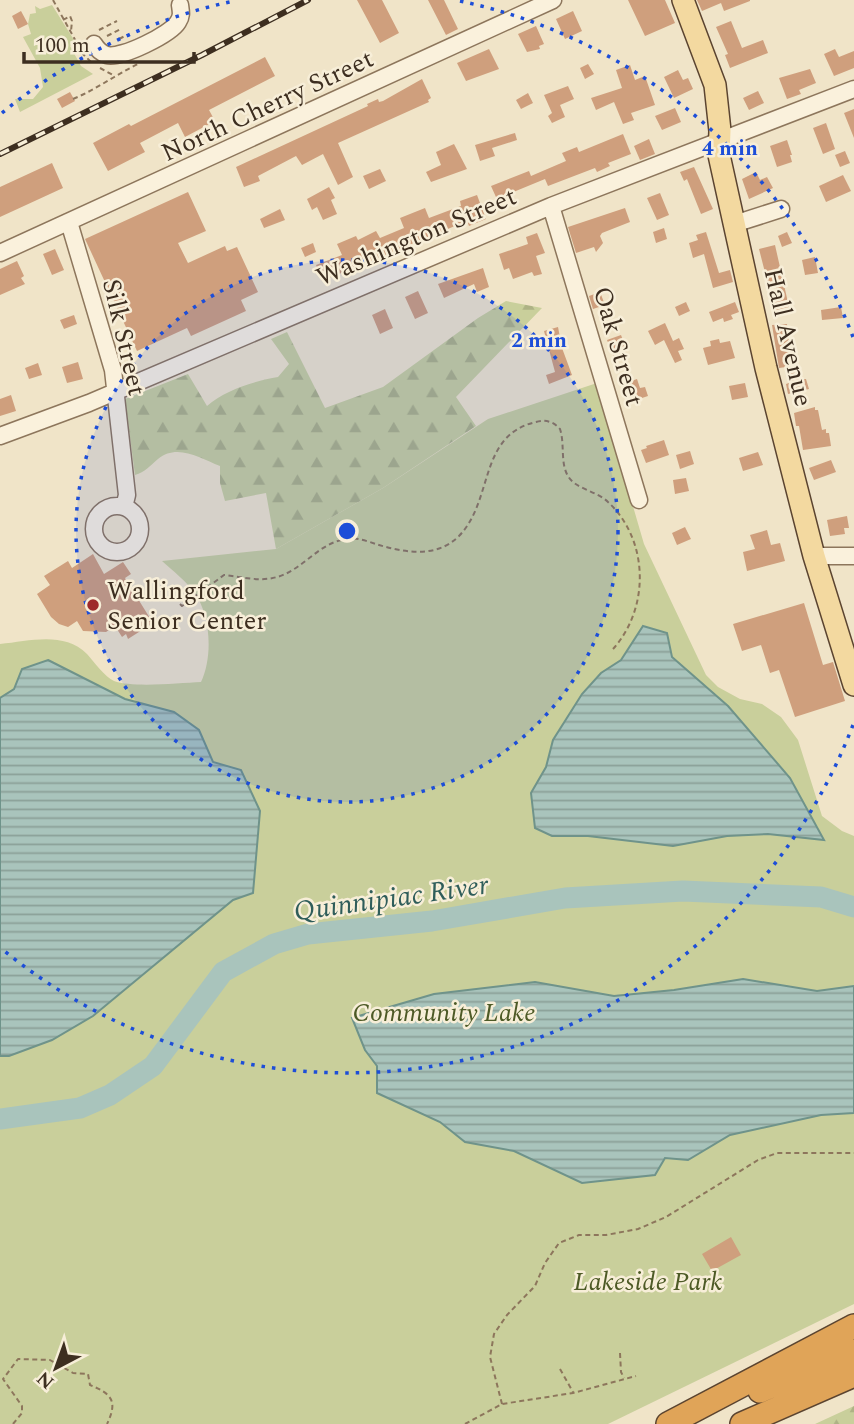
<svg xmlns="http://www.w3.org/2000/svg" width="854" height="1424" viewBox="0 0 854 1424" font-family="Spectral,serif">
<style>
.green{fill:#c9cf9b}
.forest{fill:url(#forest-firs)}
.water{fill:url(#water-rules);stroke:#6f938a;stroke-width:2}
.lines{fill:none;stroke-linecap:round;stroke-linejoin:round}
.river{stroke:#a9c4bc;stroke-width:21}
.building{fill:#cf9f7d}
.minor-casing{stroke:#8d765c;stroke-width:19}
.major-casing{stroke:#5b4430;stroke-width:24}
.highway-casing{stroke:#5b4430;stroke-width:26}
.path{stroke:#8d765c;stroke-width:2;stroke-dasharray:5 3.5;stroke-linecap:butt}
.minor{stroke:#faf1dc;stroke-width:16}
.major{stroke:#f3d9a0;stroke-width:21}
.highway{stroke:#e0a458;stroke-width:23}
.rail-casing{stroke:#3d2e20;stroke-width:6}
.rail{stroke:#f7eed8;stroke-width:3.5;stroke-dasharray:10;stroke-linecap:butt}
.ring{fill:none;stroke:#1d4ed8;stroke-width:3.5;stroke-dasharray:3.5 7}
.poi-dot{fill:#9e2a2b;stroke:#f7eed8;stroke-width:2.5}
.labels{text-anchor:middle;stroke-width:5;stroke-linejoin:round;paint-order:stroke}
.street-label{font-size:26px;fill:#3d2e20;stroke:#f7eed8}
.poi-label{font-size:26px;fill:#3d2e20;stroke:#f7eed8;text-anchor:start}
.park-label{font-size:26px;font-style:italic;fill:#4d5a26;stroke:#f7eed8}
.water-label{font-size:28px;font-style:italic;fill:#2f5d5a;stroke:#f7eed8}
.centre{fill:#1d4ed8;stroke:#f7eed8;stroke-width:3.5}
.ring-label{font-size:21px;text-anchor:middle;font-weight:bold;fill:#1d4ed8;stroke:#f7eed8;stroke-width:5;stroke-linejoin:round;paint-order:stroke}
</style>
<defs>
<pattern id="forest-firs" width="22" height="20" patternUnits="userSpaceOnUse" patternTransform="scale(1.75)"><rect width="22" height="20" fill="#c9cf9b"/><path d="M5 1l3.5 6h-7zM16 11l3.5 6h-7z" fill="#aeb285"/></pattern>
<pattern id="water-rules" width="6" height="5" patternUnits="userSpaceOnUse" patternTransform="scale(1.75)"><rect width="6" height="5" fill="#a9c4bc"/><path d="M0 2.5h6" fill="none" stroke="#8ba098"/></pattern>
</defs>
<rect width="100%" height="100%" fill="#f0e4c8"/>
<path class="green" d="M52,5L74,40L70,46L81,66L93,74L20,112L15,99H33L43,87L40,68L23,37L31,34L28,24L30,14L36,13L35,6L40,9Z
M597,383L644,544L706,675L718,687L740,699L762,704L781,717L798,740L822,816L842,831L854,836V1304L608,1424H0V644C30,641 64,631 87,654C94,662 105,677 114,681C133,688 179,683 201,682C213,657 211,615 194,592C186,581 173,571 162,561L276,549L383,488L488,419Z"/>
<path class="forest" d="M506,301L542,308L456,397L476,426L383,488L276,549L266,493L225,501L220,483V466C200,458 177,443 158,459C150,466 145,472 135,475L125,399L188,374L207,406C225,390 255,381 278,377L289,364L271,339L287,332L325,408L383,387L478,318Z
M854,1406V1424H815Z"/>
<path class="water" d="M643,626L667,633L672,657L728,706L790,778L824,840L768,834L727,836L673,846L588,836H552L535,828L531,793L546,767L553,740L582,694L601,673L621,660Z
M48,660L125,699L174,712L199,730L213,762L241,770L260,811L253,893L233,900L93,1016L52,1040L9,1056H0V698L14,689L22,669Z
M743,979L817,991L854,986V1113L821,1115L730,1135L688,1160L665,1158L655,1175L582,1183L514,1151L465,1142L440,1122L377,1093V1066L365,1050L352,1018L434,994L535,982L614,996L674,990Z"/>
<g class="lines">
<path class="river" d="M0,1119L80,1108L110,1095L153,1066L223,972L274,944L308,934L432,921L565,898L683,891L821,897L854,907"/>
</g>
<path class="building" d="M357,0H382L399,33L380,43Z
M428,0H444L458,29L446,35Z
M628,0H665L675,23L645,36Z
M697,0H750V1L724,11L721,3L702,11Z
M21,11L28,24L18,29L12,16Z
M573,11L582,31L565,39L556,19Z
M731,21L742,48L763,40L768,53L730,68L725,55L728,54L716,27Z
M536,26L544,44L539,46L540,49L527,52L518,34Z
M489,49L499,69L466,81L457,63Z
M835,49L839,57L854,51V68L834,76L824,54Z
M265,57L275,76L209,110L215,121L185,137L178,123L140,143L145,152L108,171L93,143L129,124L131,126Z
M588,64L594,74L585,79L580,68Z
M630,65L635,80L645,76L655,105L631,113L634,120L623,124L614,102L596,110L591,98L622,88L616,70Z
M810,69L816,83L799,90L801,94L787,99L779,78Z
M678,70L683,80L688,78L693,89L674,98L664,77Z
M422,79L431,98L428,100L429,102L338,143L353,177L338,185L323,154L302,165L296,156L258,176L260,181L244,187L236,167L368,106L367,104L378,99L379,102L383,101Z
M568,86L574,99L560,105L565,117L552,123L548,116L552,113L544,95Z
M758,91L764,103L749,110L743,98Z
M70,92L75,101L62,108L57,99Z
M528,93L533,103L521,109L516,100Z
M675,108L681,122L662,130L655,116Z
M854,109V138L844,113Z
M826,123L835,149L823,154L813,128Z
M515,133L517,140L492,148L495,156L480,161L475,145Z
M623,134L631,154L608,163L610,166L597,172L595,168L548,186L545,179L511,193L514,201L500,206L491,186L529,171L531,176L566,161L562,153L577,147L579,152Z
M649,139L655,154L640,160L634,146Z
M787,140L792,155H790L792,162L777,167L770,146Z
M454,144L467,169L431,182L426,172L441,165L436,152Z
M845,151L850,163L840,167L835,155Z
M52,163L63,188L0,217V187Z
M694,167L713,209L701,214L687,179L684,181L680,172Z
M380,169L386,181L369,189L363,176Z
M756,172L760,180L767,177L773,188L749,199L742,179Z
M843,175L851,191L826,202L819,186Z
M329,187L335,198L331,200L337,214L323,220L317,207L312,210L307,199Z
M188,192L206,231L178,243L188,263L225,246L227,251L237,247L258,292L241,300L246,311L191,336L187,328L137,351L85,239Z
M660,193L669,215L657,220L647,198Z
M477,195L486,219L469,226L467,221L322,281L316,265L342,255L337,244L356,236L358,240L376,231L380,238L404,228L400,218L425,208L429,218L461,206L460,201Z
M625,208L630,222L602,233L600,236L603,243L596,252L594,247L576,253L568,227Z
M280,209L285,220L264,228L260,219Z
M664,228L667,239L656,243L653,232Z
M706,232L719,273L730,270L733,282L713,288L704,254L693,258L689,243L698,240L696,235Z
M787,232L792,243L782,247L778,236Z
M537,233L545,253L536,256L542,274L534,276L532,272L513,279L509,268L504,270L499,254L528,244L526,237Z
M313,243L316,252L305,257L301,248Z
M775,245L789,307L774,311L771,301L778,299L775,282L768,284L759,249Z
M55,249L64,270L52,275L43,254Z
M815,257L818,273L805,275L802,260Z
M17,261L24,276L21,278L25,284L0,295V269Z
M483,268L489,287L477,292L474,284L444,298L438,284Z
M418,291L428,313L415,319L405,297Z
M600,292L605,305L593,309L589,296Z
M686,302L690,311L679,316L675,307Z
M735,302L739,312L731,315L733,319L724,322L723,318L713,322L709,312Z
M841,307L843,318L822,320L821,310Z
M385,309L393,328L380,334L372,315Z
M74,315L77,324L64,329L60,320Z
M665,323L673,341L679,338L684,349L678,351L682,360L675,363L664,340L655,345L648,331Z
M787,324L790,353H793L795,379H806L809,389L788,394L786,384L789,383L786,367L779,368L772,325Z
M558,327L562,348L572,375L549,384L546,375L555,372L544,331Z
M621,335L627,351L614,357L607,340Z
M719,339L720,343L730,341L735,358L708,365L703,348L711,346L710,341Z
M78,362L83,379L67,383L62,367Z
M38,363L42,375L29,379L25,368Z
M637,379L640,388L645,387L648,396L630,402L623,384Z
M745,383L748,397L732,400L729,386Z
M11,395L16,411L0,416V399Z
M815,407V410H818L822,430L826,429V433H829L831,446L803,450L799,426H796L794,413Z
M664,440L669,455L646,463L641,450L647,448L646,446Z
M690,451L694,464L680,469L676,455Z
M758,452L763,465L743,471L739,458Z
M831,460L836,472L814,480L809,468Z
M686,478L689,491L675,494L673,480Z
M847,516L849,528H844L845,534L830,536L827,520Z
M685,527L691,539L677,545L672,533Z
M767,530L771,545L780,543L785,561L747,571L743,552L755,549L750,535Z
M93,554L104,574L123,562L131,574L125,578L153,623L128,639L126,634L122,637L115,626L106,632L83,631L77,621L68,627L59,624L51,617L37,594L50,585L44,576L68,561L72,568Z
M804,603L823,665L833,662L845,701L795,717L779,670L770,673L761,645L742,651L733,624Z
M731,1237L741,1255L712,1271L702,1254Z"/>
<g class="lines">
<defs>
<path id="minor" d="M94,44C97,49 101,53 107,55C121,59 171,34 178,22C182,16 181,12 180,5
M551,206L639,500
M69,222L113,370L127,495L124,507
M734,224L781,209
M0,253L553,0
M0,436L89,403L551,206L854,89
M94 529a23 23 0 1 1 46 0a23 23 0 1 1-46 0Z
M814,556H854"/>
<path id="major" d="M683,0L715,85L720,131L719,155L766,368L814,556L854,685"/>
<path id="highway" d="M760,1391L854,1351
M668,1424L854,1326
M742,1424L854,1375"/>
</defs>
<use href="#minor" class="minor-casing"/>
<use href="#major" class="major-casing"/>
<use href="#highway" class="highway-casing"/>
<path class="path" d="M53,0L83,54L92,63
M63,20L70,16L72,21L71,31
M99,30L117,21
M107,36L121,29
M119,39L125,36
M100,68L113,75
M73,99C97,89 117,74 140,63
M180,604L182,606L224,575C242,577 260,582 277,577C303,570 319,542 347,539C358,537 369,542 379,545C406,553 437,558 459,536C494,500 478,435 536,422C546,419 554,422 560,429C565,444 560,463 568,476C575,489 597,491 608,502C649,540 650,608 613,649
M620,1353L621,1372L624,1378
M560,1369L573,1392
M502,1404L490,1357L494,1334L507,1315L535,1286L545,1263L559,1243L579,1235H606L638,1229L666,1217L758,1160L777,1153H854
M13,1424L22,1413V1406L3,1379L18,1359L50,1360L73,1373L88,1374L90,1385C112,1394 118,1401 107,1424
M465,1424L502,1404L573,1393L636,1376"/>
<use href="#minor" class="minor"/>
<use href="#major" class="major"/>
<use href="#highway" class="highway"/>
<defs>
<path id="rail" d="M0,154L202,55L308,0"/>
</defs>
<use href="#rail" class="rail-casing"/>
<use href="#rail" class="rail"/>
</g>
<circle cx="347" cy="531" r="271" fill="#1d4ed8" fill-opacity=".12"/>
<g class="ring">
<circle cx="347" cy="531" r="271"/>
<path d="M853 725A542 542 0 0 1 2 949M2 113A542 542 0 0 1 234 1M460 1A542 542 0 0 1 853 337"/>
</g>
<circle class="poi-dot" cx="93" cy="605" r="7"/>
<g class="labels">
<g class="street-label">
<text transform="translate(267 105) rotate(-25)" y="9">North Cherry Street</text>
<text transform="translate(416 236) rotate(-23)" y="9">Washington Street</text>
<text transform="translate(125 337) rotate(77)" y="9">Silk Street</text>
<text transform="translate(789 337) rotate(77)" y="9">Hall Avenue</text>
<text transform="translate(619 346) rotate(74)" y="9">Oak Street</text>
</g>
<g class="poi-label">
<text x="107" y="599">Wallingford<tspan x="107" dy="30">Senior Center</tspan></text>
</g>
<g class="park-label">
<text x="444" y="1021">Community Lake</text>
<text x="648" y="1290">Lakeside Park</text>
</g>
<g class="water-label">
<text transform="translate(391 897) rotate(-8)" y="10">Quinnipiac River</text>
</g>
</g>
<circle cx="347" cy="531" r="10" class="centre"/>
<g class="ring-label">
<text x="730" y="155">4 min</text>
<text x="539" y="347">2 min</text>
</g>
<g transform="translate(56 1368) rotate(221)" stroke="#f7eed8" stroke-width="5" paint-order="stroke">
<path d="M0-5L12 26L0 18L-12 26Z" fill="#3d2e20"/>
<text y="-10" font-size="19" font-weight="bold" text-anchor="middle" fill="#3d2e20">N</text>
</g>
<path d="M24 52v10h170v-10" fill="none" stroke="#3d2e20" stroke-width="3.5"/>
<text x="35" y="52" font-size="21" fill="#3d2e20" stroke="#f7eed8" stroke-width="5" paint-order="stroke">100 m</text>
</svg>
